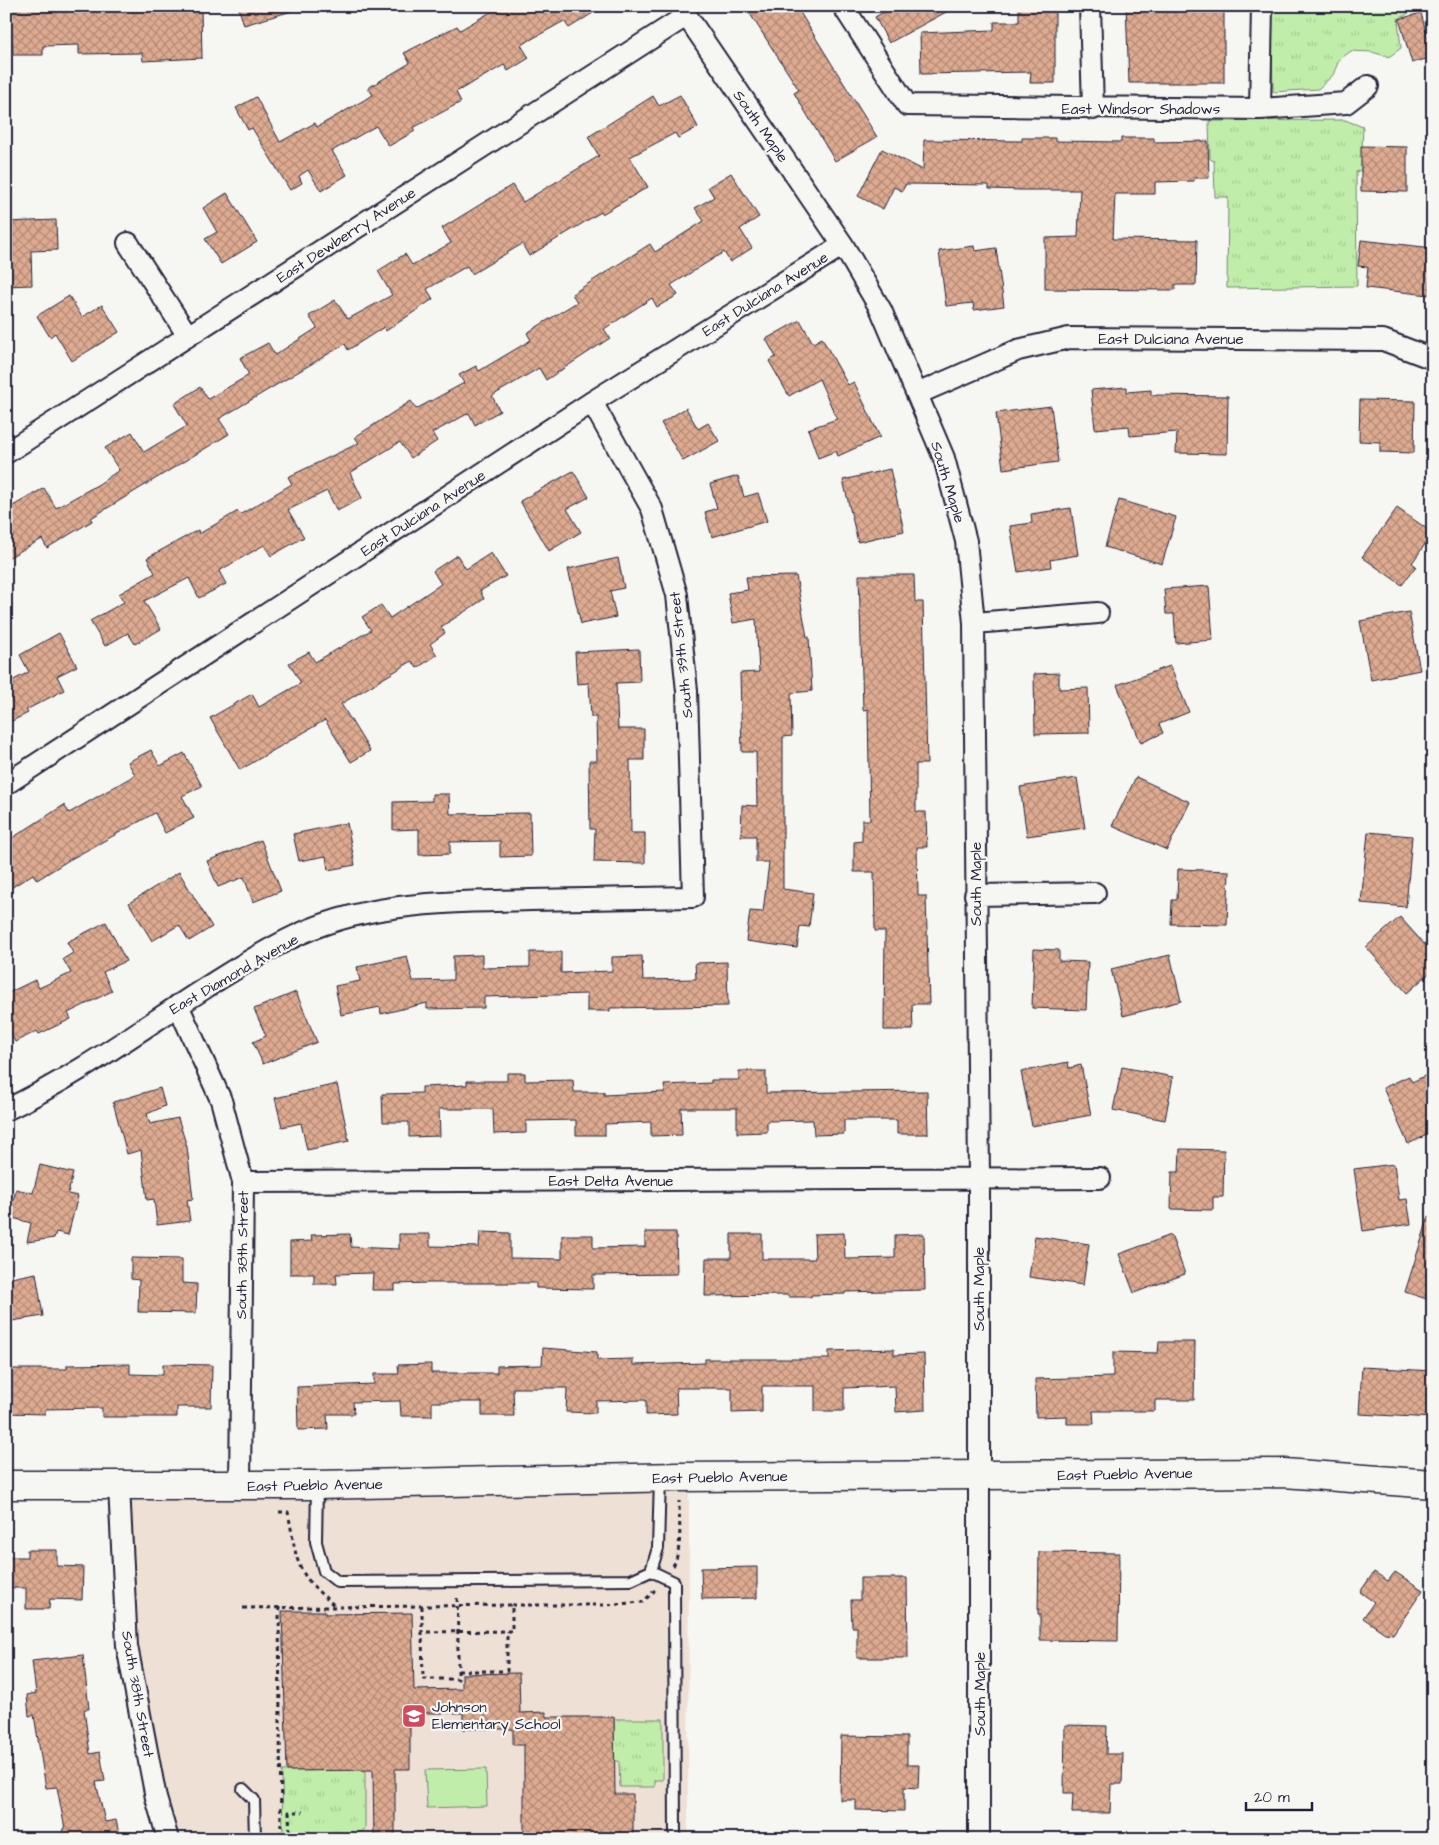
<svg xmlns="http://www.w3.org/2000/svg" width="1439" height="1845" viewBox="0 0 1439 1845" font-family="'Architects Daughter',sans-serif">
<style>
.built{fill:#efe0d5}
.grass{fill:#c1edaa;stroke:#728872}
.park{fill:url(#park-tufts);stroke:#728872}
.building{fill:url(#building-cross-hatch);stroke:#22223b}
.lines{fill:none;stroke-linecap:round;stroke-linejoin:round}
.lane-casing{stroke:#22223b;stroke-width:14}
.street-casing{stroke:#22223b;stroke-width:24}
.secondary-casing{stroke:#22223b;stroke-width:31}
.path{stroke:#22223b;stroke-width:3;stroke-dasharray:4 4;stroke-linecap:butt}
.lane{stroke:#f6f6f2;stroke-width:10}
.street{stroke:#f6f6f2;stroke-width:20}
.secondary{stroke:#f6f6f2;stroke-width:28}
.labels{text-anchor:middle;stroke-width:4.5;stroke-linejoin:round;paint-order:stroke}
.street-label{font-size:15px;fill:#22223b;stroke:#f6f6f2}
.poi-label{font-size:15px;fill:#22223b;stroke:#f6f6f2;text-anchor:start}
</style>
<defs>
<pattern id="park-tufts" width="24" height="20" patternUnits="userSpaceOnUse" patternTransform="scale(1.25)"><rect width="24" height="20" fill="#c1edaa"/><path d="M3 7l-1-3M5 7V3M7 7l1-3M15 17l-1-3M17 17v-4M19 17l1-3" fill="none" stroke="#a6cb93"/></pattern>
<pattern id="building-cross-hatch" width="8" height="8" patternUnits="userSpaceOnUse" patternTransform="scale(1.25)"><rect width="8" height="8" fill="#deab90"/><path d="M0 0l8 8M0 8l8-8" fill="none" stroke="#b48b77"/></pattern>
</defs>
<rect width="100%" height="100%" fill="#f6f6f2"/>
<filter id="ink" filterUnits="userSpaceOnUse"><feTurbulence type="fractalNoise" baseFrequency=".02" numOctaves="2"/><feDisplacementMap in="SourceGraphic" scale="10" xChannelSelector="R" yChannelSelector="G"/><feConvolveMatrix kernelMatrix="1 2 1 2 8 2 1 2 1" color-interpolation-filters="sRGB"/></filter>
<g filter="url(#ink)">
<path class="built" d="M689,1477L688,1839H168L127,1646L119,1486Z"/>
<path class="grass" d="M486,1769L487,1806L427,1808L425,1770Z"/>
<path class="park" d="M1271,6H1419L1398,20L1401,48L1389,57L1372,52L1351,51L1339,60L1333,75L1318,89L1273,92Z
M1345,120L1363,127L1361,170L1356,172L1357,286L1227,288L1228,197H1215L1214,161L1210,159L1209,121Z
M614,1719H663V1780H655V1787H620L619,1761H614Z
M365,1770V1829L349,1839H283L282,1771Z"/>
<path class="building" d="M6,6H98V11L141,9V6H164V10L201,9L202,58L143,61L142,53L79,54V45L43,46V55H13L12,40H6Z
M238,6H291L292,11L244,25Z
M501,6H604L569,28L564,21L521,45L529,58L508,71L504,65L456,92L461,102L413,128L415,131L389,146L376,126L332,151L347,175L321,191L308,170L299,176L302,183L290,190L252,128L248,130L236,108L256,97L280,142L315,123L317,127L373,95L368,88L410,63L404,53L457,26L460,30Z
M745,6H796L877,137L835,161L794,93L799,90Z
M894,6H957L889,43L875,17Z
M1019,6H1055V83H1030L1031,72L921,74L920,33L994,30V22H1019Z
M1126,6H1224V83H1129Z
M1421,13L1433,57L1412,63L1399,19Z
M680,95L698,127L678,138L675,133L630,157L648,187L602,214L601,212L529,256L522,244L472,274L467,266L427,289L433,299L386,331L384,327L348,350L345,344L219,419L229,434L91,518L92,521L47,548L42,539L6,559V510L44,488L56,508L99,484L119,470L105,448L132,432L144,452L187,426L174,404L200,387L208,399L249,375L240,358L268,343L275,355L317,328L309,316L335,300L348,319L392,295L378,271L405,254L412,265L451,243L442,228L512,185L523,202L599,156L588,137L653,96L659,106Z
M1022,138H1055V141L1121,142V138H1154V142L1208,141L1209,178H1194V181L1155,182V194H1115L1113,239L1197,240L1196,285H1175V290L1045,289V238L1078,237L1080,190H1022L989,189V185L906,184L902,191L894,187L883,209L858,196L882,149L923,170L924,140L1022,141Z
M1361,146L1407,147V192L1361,191Z
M731,173L759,217L740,229L752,248L730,262L724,252L671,285L678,295L657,307L652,298L604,329L610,338L546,380L539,368L492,396L500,411L475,425L469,413L432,433L437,441L411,458L400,442L350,473L362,498L337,511L327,491L288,510L304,537L271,556L264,545L219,571L226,584L199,598L189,578L144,601L161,629L135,644L128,633L105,646L90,621L124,602L119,594L155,573L147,558L198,530L199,534L238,511L241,514L292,484L288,477L359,443L355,437L411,401L416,409L464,383L459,375L476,366L479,371L531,340L527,333L577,302L572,294L650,244L655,252L704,221L695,208L714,197L708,187Z
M227,193L257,242L221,264L205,239L217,232L203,208Z
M56,220L57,250L31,251L32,285L6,286V222Z
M1361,240L1433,248L1429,295L1366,288L1368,267L1358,266Z
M974,246L975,251L996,248L1004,306L974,310L973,303L946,306L939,251Z
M69,296L82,317L102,305L119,332L72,361L55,333L50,337L37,316Z
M800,320L813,343L822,338L848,385L854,382L880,437L838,456L836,451L818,458L808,429L837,419L819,379L789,396L769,361L776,357L766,339Z
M1127,387V392L1151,390V395L1228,396L1227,454L1176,453L1177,432L1130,436L1129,426L1095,429L1091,390Z
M1360,400L1415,401L1414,453L1380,452V442L1359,441Z
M1051,406L1058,462L1003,469L996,413Z
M686,408L698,429L708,423L719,441L683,461L661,423Z
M890,469L904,531L858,542L843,480Z
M573,471L589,497L567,509L581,532L549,551L520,501Z
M738,476L744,497L758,493L767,521L712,537L705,512L717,508L710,484Z
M1119,500L1176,517L1162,564L1105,547Z
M1071,508L1078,555L1050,560L1051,567L1018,572L1010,526L1032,523L1031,514Z
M1397,508L1433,533L1412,563L1416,566L1402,585L1362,557Z
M491,553L506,576L480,591L484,599L441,627L445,633L430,644L437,655L417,668L412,661L341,704L370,751L351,762L325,720L240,770L210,718L252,694L259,707L301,683L289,663L309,652L315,662L371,630L362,617L381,605L390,618L441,584L433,571L457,555L466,569Z
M618,558L624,588L610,591L616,617L581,624L568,569Z
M859,575H914L915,602H923L927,764H916V812H926L927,847H917L918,896H926L929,1004H912L913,1030H884L885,931H875L874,872H854V842L862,841V820H870L868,709L863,710Z
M796,576L807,637H809L812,691L791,693L792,736L783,737V889L813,893L809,927L800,926L797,948L746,941L750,911L763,912L769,862H756V836H741L742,805L757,806L756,752H742L740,673L759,672L756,619L733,623L728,593L748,590L746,577Z
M1209,586L1213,640L1176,643L1174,614H1166L1164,589Z
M1409,612L1420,670L1371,680L1360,621Z
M59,633L77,666L57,676L64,690L26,710L28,713L6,724V684L29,672L20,655Z
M639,649L640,682L616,683L618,729H644V760H630L631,833H645V863L594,862L595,829H590L589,761H597L596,717H591L589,683L577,684L575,652Z
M1170,666L1189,712L1159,724L1163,733L1141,743L1117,685Z
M1059,673V689L1088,688L1089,733L1035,734L1034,674Z
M151,750L160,766L184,753L202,786L182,796L194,818L165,833L155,813L69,860L37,880L33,874L6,891V842L64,805L69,813L135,775L128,762Z
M1136,777L1190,802L1167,850L1112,826Z
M1077,778L1085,828L1027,836L1020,787Z
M432,794H449L450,814L530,813L531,856L500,857V841L450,842V854L419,855V829L393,830V802L432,801Z
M347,823L355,865L328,870L326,856L299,861L293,834Z
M1368,832L1412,836L1406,907L1361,903Z
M261,840L281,891L253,902L244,877L218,887L207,861Z
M1178,869L1229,871L1227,925L1171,924L1172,900H1177Z
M179,872L212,927L189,941L179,925L152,941L129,903Z
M1400,917L1424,944L1433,936V970L1407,993L1366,947Z
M106,922L126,961L103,972L112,991L68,1013L71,1019L39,1034L37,1031L15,1042L6,1024V994L35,980L39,988L71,973L63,959L73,953L67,942Z
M1034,949L1059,950V961L1088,962L1086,1010L1032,1008Z
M530,952H561V973L612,971V957L642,956L643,980L696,979L695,963L727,962L728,1006L610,1008V1011H587V994L484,997V1008L427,1009V1003L381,1014L380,1007L341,1015L335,986L360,981L357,967L407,956L413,981L453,980V956L482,955V968L530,967Z
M1170,955L1181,1001L1123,1016L1111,969Z
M296,992L317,1042L263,1064L253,1042L266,1036L254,1009Z
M1068,1062L1069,1068L1081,1065L1091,1115L1032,1126L1021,1072Z
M1122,1067L1173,1077L1165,1120L1113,1110Z
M739,1071H766V1093L927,1091L928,1134H897V1120H844V1134L814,1135L813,1120L767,1121V1132L737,1133V1108H681L682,1135L651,1136V1122L605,1124V1135H576V1120L526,1121V1133L494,1134L493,1109H439L440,1136L409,1137V1122H383L382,1094L422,1093V1087L467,1085V1081H507V1073H525V1081L573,1080L574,1092H604V1095L665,1092L664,1085L711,1083V1080H739Z
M1433,1072V1132L1408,1144L1383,1088L1409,1076L1412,1082Z
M337,1084L349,1141L307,1150L301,1123L282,1127L275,1098Z
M160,1088L165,1106L147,1114L150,1124L178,1118L187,1147L193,1199L187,1200L190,1221L157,1225L154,1199L147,1200L141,1150L127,1154L113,1102Z
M1180,1149L1224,1150L1223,1197H1213V1210L1171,1209L1172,1172H1179Z
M1394,1164L1399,1200L1407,1199L1411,1224L1363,1231L1354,1169Z
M40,1165L73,1173L68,1194L78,1196L68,1235L56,1232L54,1238L27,1242L31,1223L9,1217L16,1189L33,1193Z
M1429,1216L1433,1217V1301L1405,1292Z
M480,1232L510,1233V1258L562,1259V1235H593V1248L645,1247V1232H676L677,1274L593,1275V1289L536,1288V1283H429L395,1284V1290H372L373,1273L336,1274L337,1284H314V1274H290V1242L312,1241L311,1235L350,1234L351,1247L399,1249V1234H430V1246L479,1247Z
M844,1233L845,1259L895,1258V1235L924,1234L925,1290L845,1292V1294L811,1295V1297H789V1295L705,1296L706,1258H731V1234H762V1259H815L814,1234Z
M1171,1235L1185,1274L1134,1293L1119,1254Z
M1035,1236L1089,1244L1083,1285L1029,1277Z
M131,1258L182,1259V1283L197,1284L196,1313L138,1312L139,1280L131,1279Z
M36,1273L43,1316L12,1321L6,1279Z
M1159,1342H1195L1194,1400H1155V1411H1093L1094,1424H1067V1416L1036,1417L1035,1379L1113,1377V1352L1158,1353Z
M543,1348L597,1352V1360L633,1359V1365L705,1363V1359H829V1351L894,1349V1355L924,1354L925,1410L896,1412L895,1386L844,1388V1411H815V1386H762V1412L732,1413V1388H676L677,1414L646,1415V1400L596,1401V1413L566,1412L567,1388H513L514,1416H482V1402H432V1416H401L400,1401L353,1402L354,1414H327L328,1429L298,1430L297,1387L374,1384V1374H399L398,1365L431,1364V1373H497V1366L542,1365Z
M130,1364V1374L163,1375V1364L212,1365L211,1407H177V1417H102V1408L45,1409V1414L6,1413V1369H67V1365Z
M1362,1367L1433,1371V1418L1359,1414Z
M27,1550H57V1566L83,1567L82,1600L50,1599L49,1609H26V1588H6V1557H27Z
M1039,1552L1119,1553L1118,1641L1040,1640V1614H1038Z
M757,1567V1598L702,1599L701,1568Z
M1374,1572L1388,1581L1395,1572L1423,1590L1393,1634L1385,1633L1363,1618L1374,1602L1360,1592Z
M860,1578H907L908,1658H857V1627H852L851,1600H860Z
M282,1611H325V1614L412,1613L414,1690L462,1689V1674L519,1673L520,1713L546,1712V1717H614L615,1794H633V1839H524V1745H513V1729H463V1713H410V1769H395V1839H374L373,1770L287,1771Z
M83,1655L89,1709H84L90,1754L100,1752L105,1781L96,1782L105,1822L116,1820L120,1839H64L63,1830L65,1829L57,1787L46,1788L34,1715L29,1716L27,1695L36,1693L32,1661Z
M1065,1725L1107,1726L1106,1754H1123L1122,1784H1111L1110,1813H1072L1073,1793H1064Z
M841,1736L907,1737V1765H919L918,1788L904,1787V1811L856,1810V1800H840Z"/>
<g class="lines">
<defs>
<path id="lane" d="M317,1486L316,1542L324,1571L338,1582L631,1580L651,1571L658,1548L660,1478
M651,1571L674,1582L675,1839
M243,1789L254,1800L255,1839"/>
<path id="street" d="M680,6L843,245L881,310L944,458L966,541L974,623L979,1179V1839
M843,6L907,105L1260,109L1346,103L1368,86
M1090,6L1093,109
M1260,109L1262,6
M128,243L188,336
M917,394L1018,350L1069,338L1383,340L1433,359
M6,453L686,16
M974,623L1098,613
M6,784L592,402L843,245
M975,895L1095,893
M178,1005L221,1100L243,1182L240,1486
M6,1110C105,1063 190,990 287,940C362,901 449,902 531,900C585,899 639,898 693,897L687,691L677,595L652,509L592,402
M243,1182L1100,1178
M119,1486L127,1646L156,1798L168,1839"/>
<path id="secondary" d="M6,1485H317L678,1477L1284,1473L1433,1484"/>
</defs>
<use href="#lane" class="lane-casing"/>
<use href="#street" class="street-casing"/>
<use href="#secondary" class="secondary-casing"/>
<path class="path" d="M279,1512H288C298,1563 293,1571 335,1606
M673,1566C683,1547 679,1522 679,1501
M512,1605H605L643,1602L655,1590
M422,1606V1632
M279,1607L281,1839
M243,1608C333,1607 422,1606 512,1605V1631L422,1632L423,1679H458C458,1651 458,1623 457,1596
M458,1671H507V1631
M290,1839L289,1812H303"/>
<use href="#lane" class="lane"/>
<use href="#street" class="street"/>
<use href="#secondary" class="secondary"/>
</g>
</g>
<defs>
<symbol id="school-square" viewBox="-11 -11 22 22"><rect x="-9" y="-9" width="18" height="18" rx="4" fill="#d1495b" stroke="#f6f6f2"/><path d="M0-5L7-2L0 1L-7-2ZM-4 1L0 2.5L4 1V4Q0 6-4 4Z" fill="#fff"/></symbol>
</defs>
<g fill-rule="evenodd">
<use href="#school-square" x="400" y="1702" width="28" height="28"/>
</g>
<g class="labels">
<g class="street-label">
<text x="1141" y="114">East Windsor Shadows</text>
<text transform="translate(761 126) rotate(55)" y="5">South Maple</text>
<text transform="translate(346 235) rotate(-33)" y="5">East Dewberry Avenue</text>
<text transform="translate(765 294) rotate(-32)" y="5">East Dulciana Avenue</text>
<text x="1171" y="344">East Dulciana Avenue</text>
<text transform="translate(948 482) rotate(73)" y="5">South Maple</text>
<text transform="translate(423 513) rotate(-33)" y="5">East Dulciana Avenue</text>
<text transform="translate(681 655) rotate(-96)" y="5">South 39th Street</text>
<text transform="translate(976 884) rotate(-90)" y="5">South Maple</text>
<text transform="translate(234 974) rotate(-30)" y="5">East Diamond Avenue</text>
<text x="611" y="1186">East Delta Avenue</text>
<text transform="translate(242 1255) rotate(-89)" y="5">South 38th Street</text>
<text transform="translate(979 1289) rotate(-90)" y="5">South Maple</text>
<text transform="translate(1125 1474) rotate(-1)" y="5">East Pueblo Avenue</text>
<text transform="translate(720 1477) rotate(-1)" y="5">East Pueblo Avenue</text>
<text transform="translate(315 1485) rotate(-1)" y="5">East Pueblo Avenue</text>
<text transform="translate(138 1694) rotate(80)" y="5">South 38th Street</text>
<text transform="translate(980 1694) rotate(-90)" y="5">South Maple</text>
</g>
<g class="poi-label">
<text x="432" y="1712">Johnson<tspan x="432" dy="17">Elementary School</tspan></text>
</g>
</g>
<rect width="1439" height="1845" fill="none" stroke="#f6f6f2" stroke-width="25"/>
<rect x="12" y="12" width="1414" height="1820" fill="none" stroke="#22223b" stroke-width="2" filter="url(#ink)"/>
<path d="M1246 1802v8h66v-8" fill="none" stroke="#22223b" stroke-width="2.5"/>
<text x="1254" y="1802" font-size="15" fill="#22223b" stroke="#f6f6f2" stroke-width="4" paint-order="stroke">20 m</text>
</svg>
